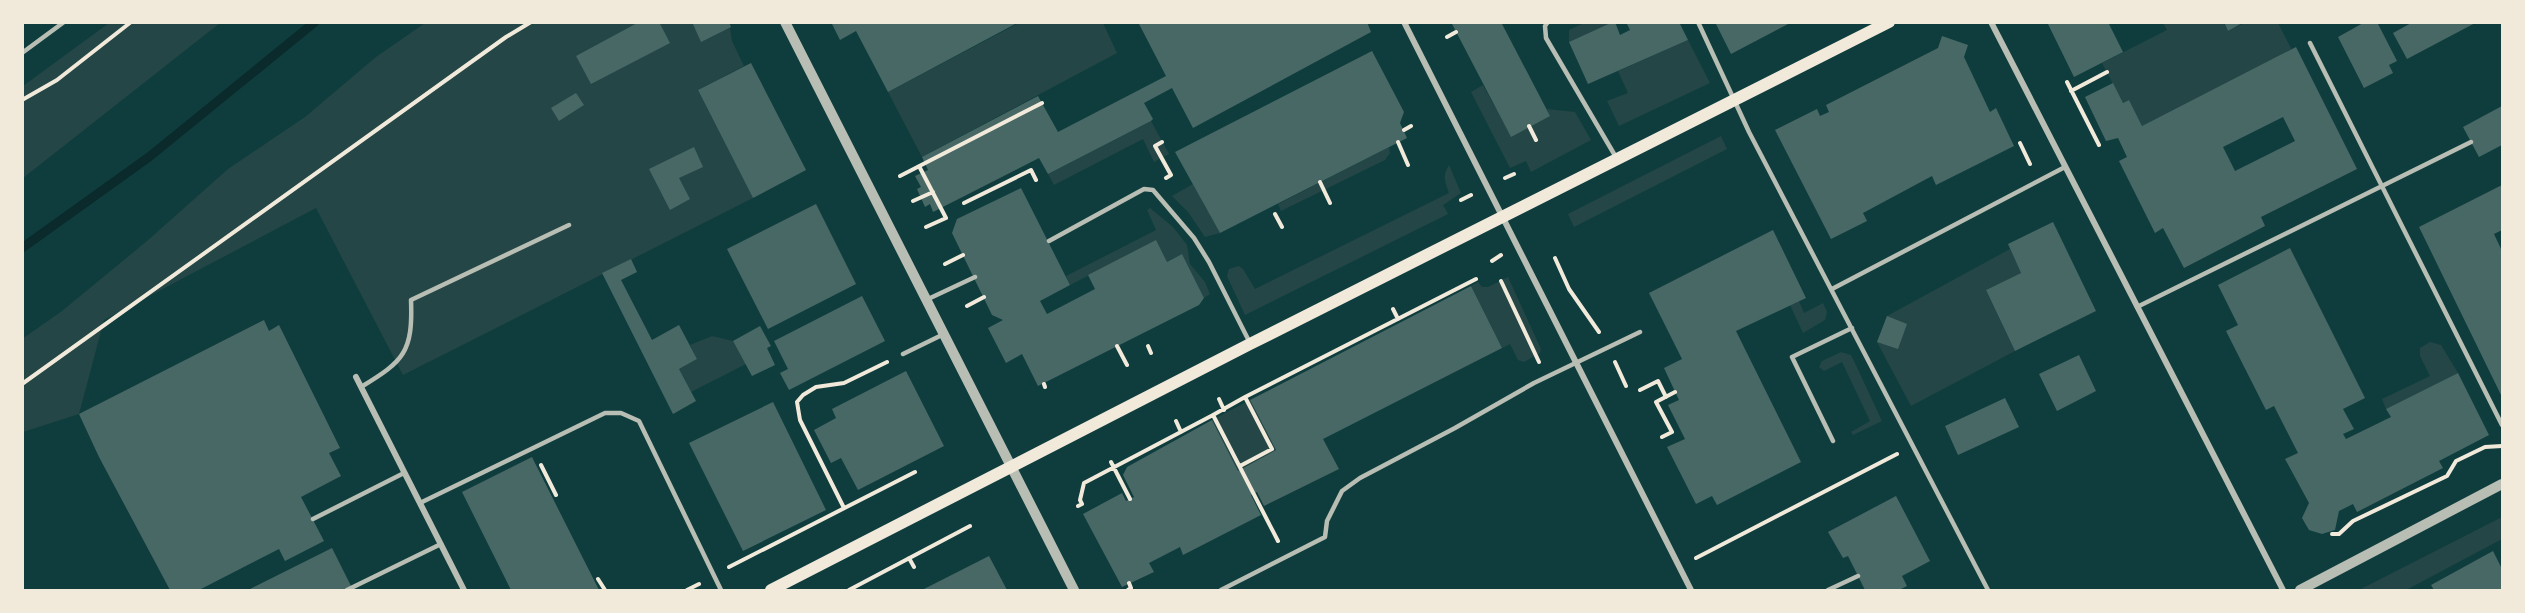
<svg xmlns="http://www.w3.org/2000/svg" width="2525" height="613" viewBox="0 0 2525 613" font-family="'Nunito Sans',sans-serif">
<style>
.green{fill:#244646}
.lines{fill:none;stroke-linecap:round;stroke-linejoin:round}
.stream{stroke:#0a2a2b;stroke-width:9}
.building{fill:#486865;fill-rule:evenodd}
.path{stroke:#f1e9da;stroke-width:4}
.service{stroke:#b8beb3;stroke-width:4.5}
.minor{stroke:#b8beb3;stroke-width:6}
.tertiary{stroke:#b8beb3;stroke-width:10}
.secondary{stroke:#f1e9da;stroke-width:12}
</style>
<rect width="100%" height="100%" fill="#0f3d3e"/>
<path class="green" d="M729,22L732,41L744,66L698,90L753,198L403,375L316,208L104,320L79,414L23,432L22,339L62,311L147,241L228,169L305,117L376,57L425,23Z
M109,23H220L23,178V86Z
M1019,23H1103L1117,53L922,157L888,92Z
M1584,23H1613L1569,42V30Z
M2163,23H2224L2228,31L2244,23H2278L2292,50L2142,126L2129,100L2123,103L2102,63L2167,30Z
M1688,40L1710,83L1619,126L1607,101L1628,93L1618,71Z
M1483,85L1511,136L1549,116L1547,109L1575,112L1591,140L1531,172L1526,161L1510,168L1471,92Z
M1151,121L1169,154L1154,162L1143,139L1054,185L1048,174Z
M1721,136L1727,149L1574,227L1568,214Z
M1389,147L1390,153L1385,160L1281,211L1278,204Z
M1449,165L1461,193L1443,205L1448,214L1245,315L1227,276L1229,269L1239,266L1243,269L1255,289L1449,193C1445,182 1442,176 1449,165Z
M1193,184L1220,233L1205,237L1188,212L1172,196Z
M1150,208L1173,227L1187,245L1190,264L1205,282L1210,294L1204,298L1182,254L1167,262L1156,241L1070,285L1066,276L1156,230L1147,210Z
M2010,249L2021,273L1986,290L2015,351L1911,406L1877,342L1887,316Z
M1508,277L1541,349L1540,353L1524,362L1518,360L1510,344L1502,348L1471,286L1478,282L1482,287H1488Z
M1799,301L1804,313L1823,303L1827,312L1825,320L1803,333L1790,305Z
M712,336L733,341L746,364L691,392L679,369L697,359L690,345Z
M2430,342L2441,345L2458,373L2386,409L2382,399L2430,376L2420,356V348Z
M1841,352L1851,355L1854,361L1882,421L1853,435L1851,432L1870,421L1842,362L1824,371L1819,367L1822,361Z
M1250,400L1276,450L1238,471L1212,420Z
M2502,517V539L2410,588L2404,590H2359Z"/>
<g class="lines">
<path class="stream" d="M22,248L149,157L315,22"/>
</g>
<path class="building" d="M639,22H659L670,43L591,84L576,56Z
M692,22H729L731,27L701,42Z
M831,22H1019L888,92L856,31L840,40Z
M1138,22H1367L1371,32L1193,128L1172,88L1144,103L1153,119L1151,121L1048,174L1039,158L933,212L930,204L925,207L917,189L921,187L915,176L928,170L922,157L1038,96L1058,132L1166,76Z
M1451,22H1501L1550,116L1511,137Z
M1613,22H1615L1620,35L1630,30L1626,22H1679L1688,40L1588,84L1569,42Z
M1715,22H1792L1731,54Z
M2047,22H2108L2123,52L2074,77Z
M2224,22H2244L2228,31Z
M2365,22H2377L2397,61L2389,65L2393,73L2364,88L2338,37Z
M2413,22H2477L2407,59L2393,33Z
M1942,36L1968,45L1964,57L1990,112L1996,108L2014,146L1936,185L1932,176L1863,213L1867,221L1831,239L1775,130L1817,109L1820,116L1829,112L1826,105L1938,48Z
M2296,47L2357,169L2261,217L2265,226L2184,268L2163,228L2155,233L2119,161L2127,157L2118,138L2106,141L2085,97L2113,83L2123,103L2129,100L2142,126ZM2283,117L2295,141L2235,171L2223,147Z
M1372,51L1404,112L1400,123L1407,138L1220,233L1175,152Z
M751,63L806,170L753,198L698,90Z
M576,93L584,105L559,121L551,108Z
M2502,106V145L2479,157L2463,127Z
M694,147L703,167L679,178L690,199L670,210L649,169Z
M2502,185V230L2494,234L2502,251V397L2419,227Z
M1021,188L1070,285L1040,301L1047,314L1095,289L1088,275L1156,240L1167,262L1182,254L1204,298L1199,305L1038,386L1022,354L1006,363L988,328L1003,320L992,315L952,233L957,219Z
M816,204L856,284L768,329L727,249Z
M2053,222L2096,311L2015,351L1986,290L2021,273L2008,244Z
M1773,230L1806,298L1736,331L1801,462L1717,505L1712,496L1696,504L1667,447L1685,439L1668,405L1679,400L1664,368L1682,359L1649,293Z
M2290,248L2365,398L2343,409L2354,429L2343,434L2346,439L2391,417L2386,409L2458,373L2489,435L2439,461L2443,468L2357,512L2353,504L2339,511L2335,530L2322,534L2309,530L2302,518L2309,503L2285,459L2298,453L2274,406L2266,410L2226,331L2238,325L2218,285Z
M631,259L637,272L621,280L652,340L679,325L697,359L679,369L696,401L673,414L602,273Z
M1471,286L1502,348L1323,439L1339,469L1264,506L1257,492L1251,495L1261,515L1183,555L1180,547L1149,563L1154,572L1122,587L1083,514L1122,493L1126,501L1134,497L1123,475L1127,467L1212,420L1238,471L1276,450L1250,400Z
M862,296L885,341L789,390L780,373L788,369L774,341Z
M1887,316L1907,324L1898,349L1877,342Z
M264,320L269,331L279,325L340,448L329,453L341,476L301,497L324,541L285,561L279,549L199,590H170L99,457L79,414Z
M760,326L771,346L767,348L775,365L752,376L733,341Z
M2079,355L2096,391L2057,411L2039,374Z
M906,371L944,446L858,490L841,458L831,463L814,430L836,418L832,409Z
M2005,398L2019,427L1958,455L1945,426Z
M773,402L826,510L743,551L689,443Z
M532,457L537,467L599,590H511L462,492Z
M1896,496L1930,561L1902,576L1907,586L1899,590H1865L1848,556L1843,558L1828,532Z
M332,548L353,590H248Z
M2493,551L2502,569V590H2434L2431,585Z
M989,556L1007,590H922Z"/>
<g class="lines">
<path class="path" d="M1447,37L1456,32
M2067,82L2099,145
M2071,91L2107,72
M22,100L57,80L131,22
M1529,126L1536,140
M1404,130L1411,126
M1162,142L1155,146L1171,175L1166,178
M1398,142L1408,165
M2020,143L2030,164
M919,166L946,218L926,227
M900,176L1042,103
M1505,178L1514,174
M1320,182L1330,203
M1461,200L1471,195
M913,201L933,192
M964,203L1031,170L1036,180
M1275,214L1282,227
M1555,258L1569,289L1599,332
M1492,261L1501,255
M945,264L963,255
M1501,281L1539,362
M967,306L984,297
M1393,309L1398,319
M1117,346L1127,365
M1148,346L1151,353
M1615,362L1626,386
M22,384L506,37L531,22
M1044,384L1045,387
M1640,390L1658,381L1666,397
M1219,399L1224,410
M1213,415L1245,397
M1176,421L1181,432
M1662,437L1672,432L1656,402L1675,392
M1111,462L1130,499
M541,465L556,495
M1240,466L1272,449L1245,397L1476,279
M1078,506L1082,504L1080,500L1084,483L1213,415L1278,541
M844,508L800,420L797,402L803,395L816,387L844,383L887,362
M2332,534H2339L2353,521L2447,476L2456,461L2485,447L2502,446
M909,558L914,567
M1696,558L1897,454
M729,567L915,472
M598,579L605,590
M687,590L699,584
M849,590L970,526
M1128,590L1131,588L1129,583"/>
<path class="service" d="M1548,22L1545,26L1546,38L1617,159
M1698,22L1749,132L1988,590
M2310,43L2502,425
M22,53L64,22
M1049,241L1144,189L1153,190L1194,238L1209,262L1250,343
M1832,289L2065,167
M926,300L975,277
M2137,307L2471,142
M903,354L944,334
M361,387C404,361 413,352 411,300L569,225
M1833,441L1792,357L1852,328
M420,503L605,413H621L639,421L721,590
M313,519L404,473
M347,590L441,544
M1221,590L1325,537L1327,521L1342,491L1360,478L1455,428L1534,383L1640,332
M1828,590L1858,576"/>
<path class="minor" d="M1404,22L1691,590
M1991,22L2283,590
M356,377L464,590"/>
<path class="tertiary" d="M785,22L1074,590
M2300,590L2502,484"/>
<path class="secondary" d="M771,590L1250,344L1889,22"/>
</g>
<rect width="2525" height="613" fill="none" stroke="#f1e9da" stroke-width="48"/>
</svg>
